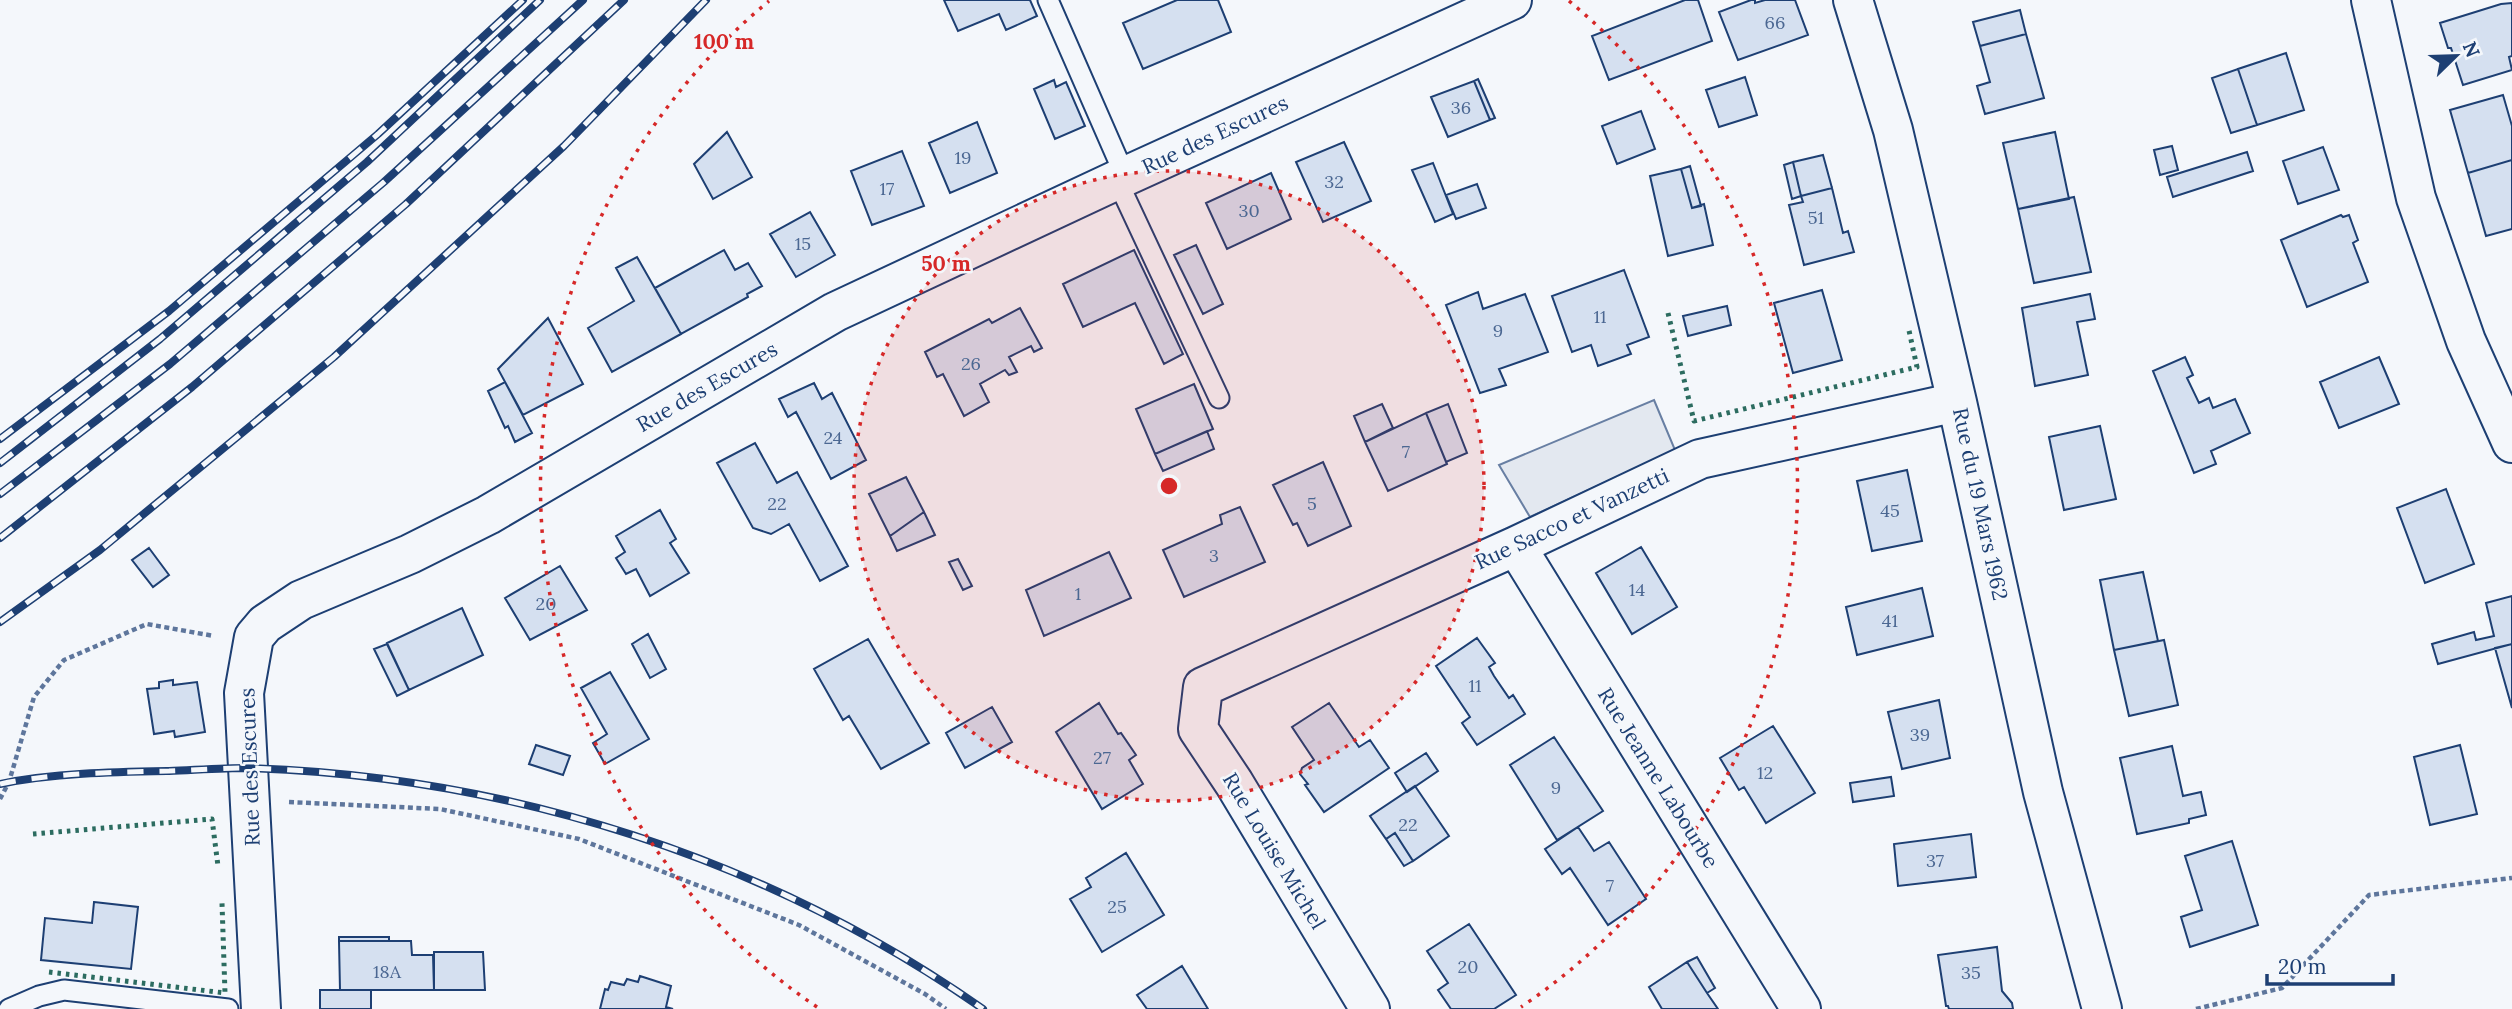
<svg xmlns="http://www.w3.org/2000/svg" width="2512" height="1009" viewBox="0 0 2512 1009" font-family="Lora,serif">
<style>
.parking{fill:#e3e8f0;stroke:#687fa3;stroke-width:2}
.building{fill:#d5e0f0;stroke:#1d3f73;stroke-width:2}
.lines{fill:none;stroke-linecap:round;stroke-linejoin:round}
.service-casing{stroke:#1d3f73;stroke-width:23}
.minor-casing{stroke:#1d3f73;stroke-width:42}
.path{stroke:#5e769c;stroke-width:4.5;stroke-dasharray:5 3.5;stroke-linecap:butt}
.service{stroke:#f4f7fb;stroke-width:19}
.minor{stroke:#f4f7fb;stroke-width:38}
.rail-casing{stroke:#1d3f73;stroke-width:8}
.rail{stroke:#f4f7fb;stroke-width:5;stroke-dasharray:16;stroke-linecap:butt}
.hedge{stroke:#2c6c60;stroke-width:5;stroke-dasharray:3.5 5;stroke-linecap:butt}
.ring{fill:none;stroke:#d62828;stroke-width:3.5;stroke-dasharray:3.5 7}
.labels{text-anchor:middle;stroke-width:5;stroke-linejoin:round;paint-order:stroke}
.number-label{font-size:18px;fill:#4b6792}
.street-label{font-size:21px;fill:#1d3f73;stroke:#f4f7fb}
.centre{fill:#d62828;stroke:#f4f7fb;stroke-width:3.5}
.ring-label{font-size:21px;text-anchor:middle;font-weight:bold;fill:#d62828;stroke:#f4f7fb;stroke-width:5;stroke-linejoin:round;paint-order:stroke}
</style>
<rect width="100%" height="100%" fill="#f4f7fb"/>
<path class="parking" d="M1654,400L1675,450L1530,517L1499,465Z"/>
<path class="building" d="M944,0H1030L1037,16L1006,30L999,14L958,31Z
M1177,0H1218L1231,32L1143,69L1123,23Z
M1685,0H1698L1712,41L1609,80L1592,36Z
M1751,0H1755V3L1765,0H1795L1808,35L1738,60L1719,12Z
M2512,3V56L2509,57L2512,70L2463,85L2451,48H2448L2440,23L2501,4Z
M2020,10L2026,34L1980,46L1973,22Z
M2026,34L2044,98L1985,114L1977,86L1990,82L1980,46Z
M2286,53L2304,110L2257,125L2238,69Z
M2238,69L2257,125L2231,133L2212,78Z
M1745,77L1757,115L1719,127L1706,90Z
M1478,79L1495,118L1490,120L1474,81Z
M1054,80L1056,87L1066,82L1085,126L1055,139L1034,89Z
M1474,81L1490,120L1448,137L1431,97Z
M2503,95L2512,126V160L2468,173L2450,110Z
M1641,111L1655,149L1617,164L1602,126Z
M977,122L997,173L950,193L929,143Z
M727,132L752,177L713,199L694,164Z
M2055,132L2069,199L2018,209L2003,143Z
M1344,142L1371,201L1323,222L1296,162Z
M2172,146L2178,170L2160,175L2154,150Z
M2323,147L2339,190L2298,204L2283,161Z
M902,151L924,206L872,225L851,171Z
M2247,152L2253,171L2173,197L2167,177Z
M1823,155L1832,188L1801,196L1793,162Z
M2512,160V229L2486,236L2468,173Z
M1793,162L1801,196L1792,199L1784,165Z
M1433,163L1453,214L1435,222L1412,170Z
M1690,166L1701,206L1692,208L1681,169Z
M1681,169L1692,208L1704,204L1713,245L1668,256L1650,176Z
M1271,173L1291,219L1227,249L1206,203Z
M1477,184L1486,208L1456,219L1446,195Z
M1832,188L1843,233L1848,231L1854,252L1804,265L1789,205L1803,202L1801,196Z
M2074,197L2091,272L2034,283L2018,209Z
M810,212L835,255L796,277L770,234Z
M2341,215L2343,217L2349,215L2358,240L2353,243L2368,282L2307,307L2281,240Z
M1196,245L1223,304L1203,314L1174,255Z
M724,250L735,270L748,263L762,286L747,294L748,297L681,334L655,288Z
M1134,250L1183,354L1164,364L1135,303L1083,327L1063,284Z
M637,257L681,334L612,372L588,328L634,301L616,268Z
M1624,270L1649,337L1627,345L1631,354L1598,366L1591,345L1572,352L1552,296Z
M1822,290L1842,360L1793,373L1774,303Z
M1478,292L1483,309L1525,294L1548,352L1499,369L1506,385L1480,393L1446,305Z
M2090,294L2095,319L2077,322L2088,375L2035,386L2022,308Z
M1727,306L1731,325L1688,336L1683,316Z
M1020,308L1042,348L1034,352L1031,346L1009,357L1017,372L1009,375L1005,370L980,384L989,402L964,416L943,374L937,377L925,352L989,319L992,323Z
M548,318L583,384L523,415L498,369Z
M2185,357L2193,375L2187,378L2199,403L2209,398L2213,408L2235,399L2250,433L2211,451L2216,464L2194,473L2153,371Z
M2379,357L2399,404L2339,428L2320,382Z
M505,382L532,433L515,442L508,426L505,428L488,391Z
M814,383L822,399L832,393L866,460L831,479L796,412L788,417L779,399Z
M1194,384L1213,429L1155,454L1136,409Z
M1382,404L1393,428L1365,442L1354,416Z
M1448,404L1467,453L1446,462L1426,413Z
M1426,413L1447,464L1388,491L1365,442Z
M2100,426L2116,499L2064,510L2049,437Z
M1207,431L1214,449L1163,471L1155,454Z
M755,443L777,483L797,472L848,566L820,581L789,524L771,534L753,528L717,463Z
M1323,462L1351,526L1308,546L1297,523L1293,525L1273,485Z
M1907,470L1922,541L1872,551L1857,481Z
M906,477L924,512L890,536L869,494Z
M2446,489L2474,564L2425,583L2397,508Z
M1240,507L1265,562L1184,597L1163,550L1222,524L1220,515Z
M660,510L676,539L670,543L689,573L650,596L636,569L626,574L616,558L625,552L616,536Z
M924,512L935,535L897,551L890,536Z
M1641,547L1677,607L1632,634L1596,573Z
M149,548L169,575L153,587L132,560Z
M1109,552L1131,598L1044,636L1026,590Z
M958,559L972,586L963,590L949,562Z
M560,566L587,610L530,640L505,598Z
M2143,572L2158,641L2114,650L2100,580Z
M1922,588L1933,636L1857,655L1846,607Z
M2512,596V644L2438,664L2432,644L2474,632L2476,640L2494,636L2486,603Z
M462,608L483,655L409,690L387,643Z
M648,634L666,669L650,678L632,644Z
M1477,638L1495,663L1489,667L1494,676L1509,698L1513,695L1525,714L1477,745L1462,723L1470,717L1436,666Z
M868,639L929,743L881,769L849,716L843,720L814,669Z
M2164,640L2178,705L2129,716L2114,650Z
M387,644L409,690L397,696L374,649Z
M2512,644V708L2495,648Z
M610,672L649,739L605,764L593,743L607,734L581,688Z
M173,680V685L197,682L205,732L175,737L174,731L154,734L147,689L159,688V682Z
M1939,700L1950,758L1902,769L1888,712Z
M1099,703L1118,734L1121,733L1136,755L1129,760L1143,784L1102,809L1056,732Z
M1329,703L1359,747L1370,740L1389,768L1324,812L1305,785L1308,784L1300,774L1302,768L1314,760L1292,727Z
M992,707L1012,742L965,768L946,733Z
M1773,726L1815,793L1766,823L1744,787L1739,790L1720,758Z
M1554,737L1603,811L1557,840L1510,765Z
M536,745L570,756L563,775L529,764Z
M2460,745L2477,814L2430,825L2414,757Z
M2172,746L2183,796L2201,792L2206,815L2189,819V823L2137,834L2120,758Z
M1426,753L1438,771L1407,792L1395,773Z
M1891,777L1894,796L1853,802L1850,783Z
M1415,786L1449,836L1413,861L1395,833L1386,839L1370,816Z
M1578,827L1594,851L1609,842L1646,899L1608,925L1570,868L1562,874L1545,849Z
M1395,833L1413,861L1404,866L1386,839Z
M1971,834L1976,877L1898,886L1894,844Z
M2232,841L2258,925L2190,947L2181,917L2202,910L2185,856Z
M1126,853L1164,915L1102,952L1070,899L1091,887L1086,878Z
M94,902L138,907L131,969L41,960L45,918L92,923Z
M1469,924L1516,995L1494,1009H1451L1438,990L1448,983L1427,951Z
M339,937H389V941H339Z
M339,941H411L412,955H433L434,990H340Z
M1997,947L2002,991L2012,1003L2013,1009H1949L1948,1006H1946L1938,955Z
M434,952H483L485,990H434Z
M1697,957L1715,988L1707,993L1687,962Z
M1687,962L1707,993L1718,1009H1662L1649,987Z
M1182,966L1208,1009H1147L1137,995Z
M640,976L671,986L666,1007L673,1009H600L605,989L608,990L611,982L624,985L627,979L638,982Z
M320,990H371V1009H320Z"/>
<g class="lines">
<defs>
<path id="service" d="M1048,0L1125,176
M1117,180L1219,398
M9,1009L39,996L64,990L228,1009"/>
<path id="minor" d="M1853,0L1893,130L1957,402L2043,792L2102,1009
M2371,0L2416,198L2466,341L2512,443
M1516,546L1801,1009
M261,1009L244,693L254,637L265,624L301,600L410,554L488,515L835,312L1117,180L1512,0
M1370,1009L1234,783L1198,729L1203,687L1516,546L1700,459L1957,402"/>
</defs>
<use href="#service" class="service-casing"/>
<use href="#minor" class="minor-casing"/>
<path class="path" d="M0,799L9,782L34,697L64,660L147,624L214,636
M289,802L440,809L579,839L799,925L925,994L946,1009
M2196,1009L2282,988L2369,895L2512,878"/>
<use href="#service" class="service"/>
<use href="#minor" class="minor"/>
<defs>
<path id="rail" d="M0,439L169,311L378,134L523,0
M0,463L160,339L367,162L540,0
M0,494L170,364L384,182L583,0
M0,538L192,387L406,204L624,0
M0,622L100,550L334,357L564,146L706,0
M0,784C53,773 115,772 169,771C195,770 222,768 248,768C510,776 769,859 983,1009"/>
</defs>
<use href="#rail" class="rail-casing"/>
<use href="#rail" class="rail"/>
<path class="hedge" d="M1668,313L1694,421L1917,367L1908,326
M33,834L212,819L218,866
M49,972L225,993L222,903"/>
</g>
<circle cx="1169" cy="486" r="315" fill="#d62828" fill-opacity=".12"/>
<g class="ring">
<circle cx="1169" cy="486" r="315"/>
<path d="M817 1007A629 629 0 0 1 769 1M1569 1A629 629 0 0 1 1521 1007"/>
</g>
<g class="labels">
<g class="number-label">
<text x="1775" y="29">66</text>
<text x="1461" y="114">36</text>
<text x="963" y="164">19</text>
<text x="1334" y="188">32</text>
<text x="887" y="195">17</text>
<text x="1249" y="217">30</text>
<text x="1816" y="224">51</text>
<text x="803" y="250">15</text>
<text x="1600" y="323">11</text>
<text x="1498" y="337">9</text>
<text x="971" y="370">26</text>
<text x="833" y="444">24</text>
<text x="1406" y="458">7</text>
<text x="777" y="510">22</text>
<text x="1312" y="510">5</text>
<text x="1890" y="517">45</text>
<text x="1214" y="562">3</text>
<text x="1637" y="596">14</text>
<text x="1078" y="600">1</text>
<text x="546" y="610">20</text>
<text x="1890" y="627">41</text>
<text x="1475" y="692">11</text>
<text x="1920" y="741">39</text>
<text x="1102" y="764">27</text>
<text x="1765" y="779">12</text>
<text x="1556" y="794">9</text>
<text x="1408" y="831">22</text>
<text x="1935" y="867">37</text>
<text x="1610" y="892">7</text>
<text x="1117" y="913">25</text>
<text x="1468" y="973">20</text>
<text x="387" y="978">18A</text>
<text x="1971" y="979">35</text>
</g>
<g class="street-label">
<text transform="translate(1215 135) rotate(-25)" y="7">Rue des Escures</text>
<text transform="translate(707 387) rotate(-30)" y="7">Rue des Escures</text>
<text transform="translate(1980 504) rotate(78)" y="7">Rue du 19 Mars 1962</text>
<text transform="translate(1572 519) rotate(-25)" y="7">Rue Sacco et Vanzetti</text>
<text transform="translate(250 767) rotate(-92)" y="7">Rue des Escures</text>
<text transform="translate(1658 778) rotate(58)" y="7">Rue Jeanne Labourbe</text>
<text transform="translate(1274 851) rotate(59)" y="7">Rue Louise Michel</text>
</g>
</g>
<circle cx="1169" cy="486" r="10" class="centre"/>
<g class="ring-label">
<text x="724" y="49">100 m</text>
<text x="946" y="271">50 m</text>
</g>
<g transform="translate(2456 56) rotate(67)" stroke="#f4f7fb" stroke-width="5" paint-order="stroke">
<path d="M0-5L12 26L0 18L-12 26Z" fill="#1d3f73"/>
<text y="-10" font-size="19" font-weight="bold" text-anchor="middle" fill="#1d3f73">N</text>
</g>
<path d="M2267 974v10h126v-10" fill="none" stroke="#1d3f73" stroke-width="3.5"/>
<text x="2278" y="974" font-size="21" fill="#1d3f73" stroke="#f4f7fb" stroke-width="5" paint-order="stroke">20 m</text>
</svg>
